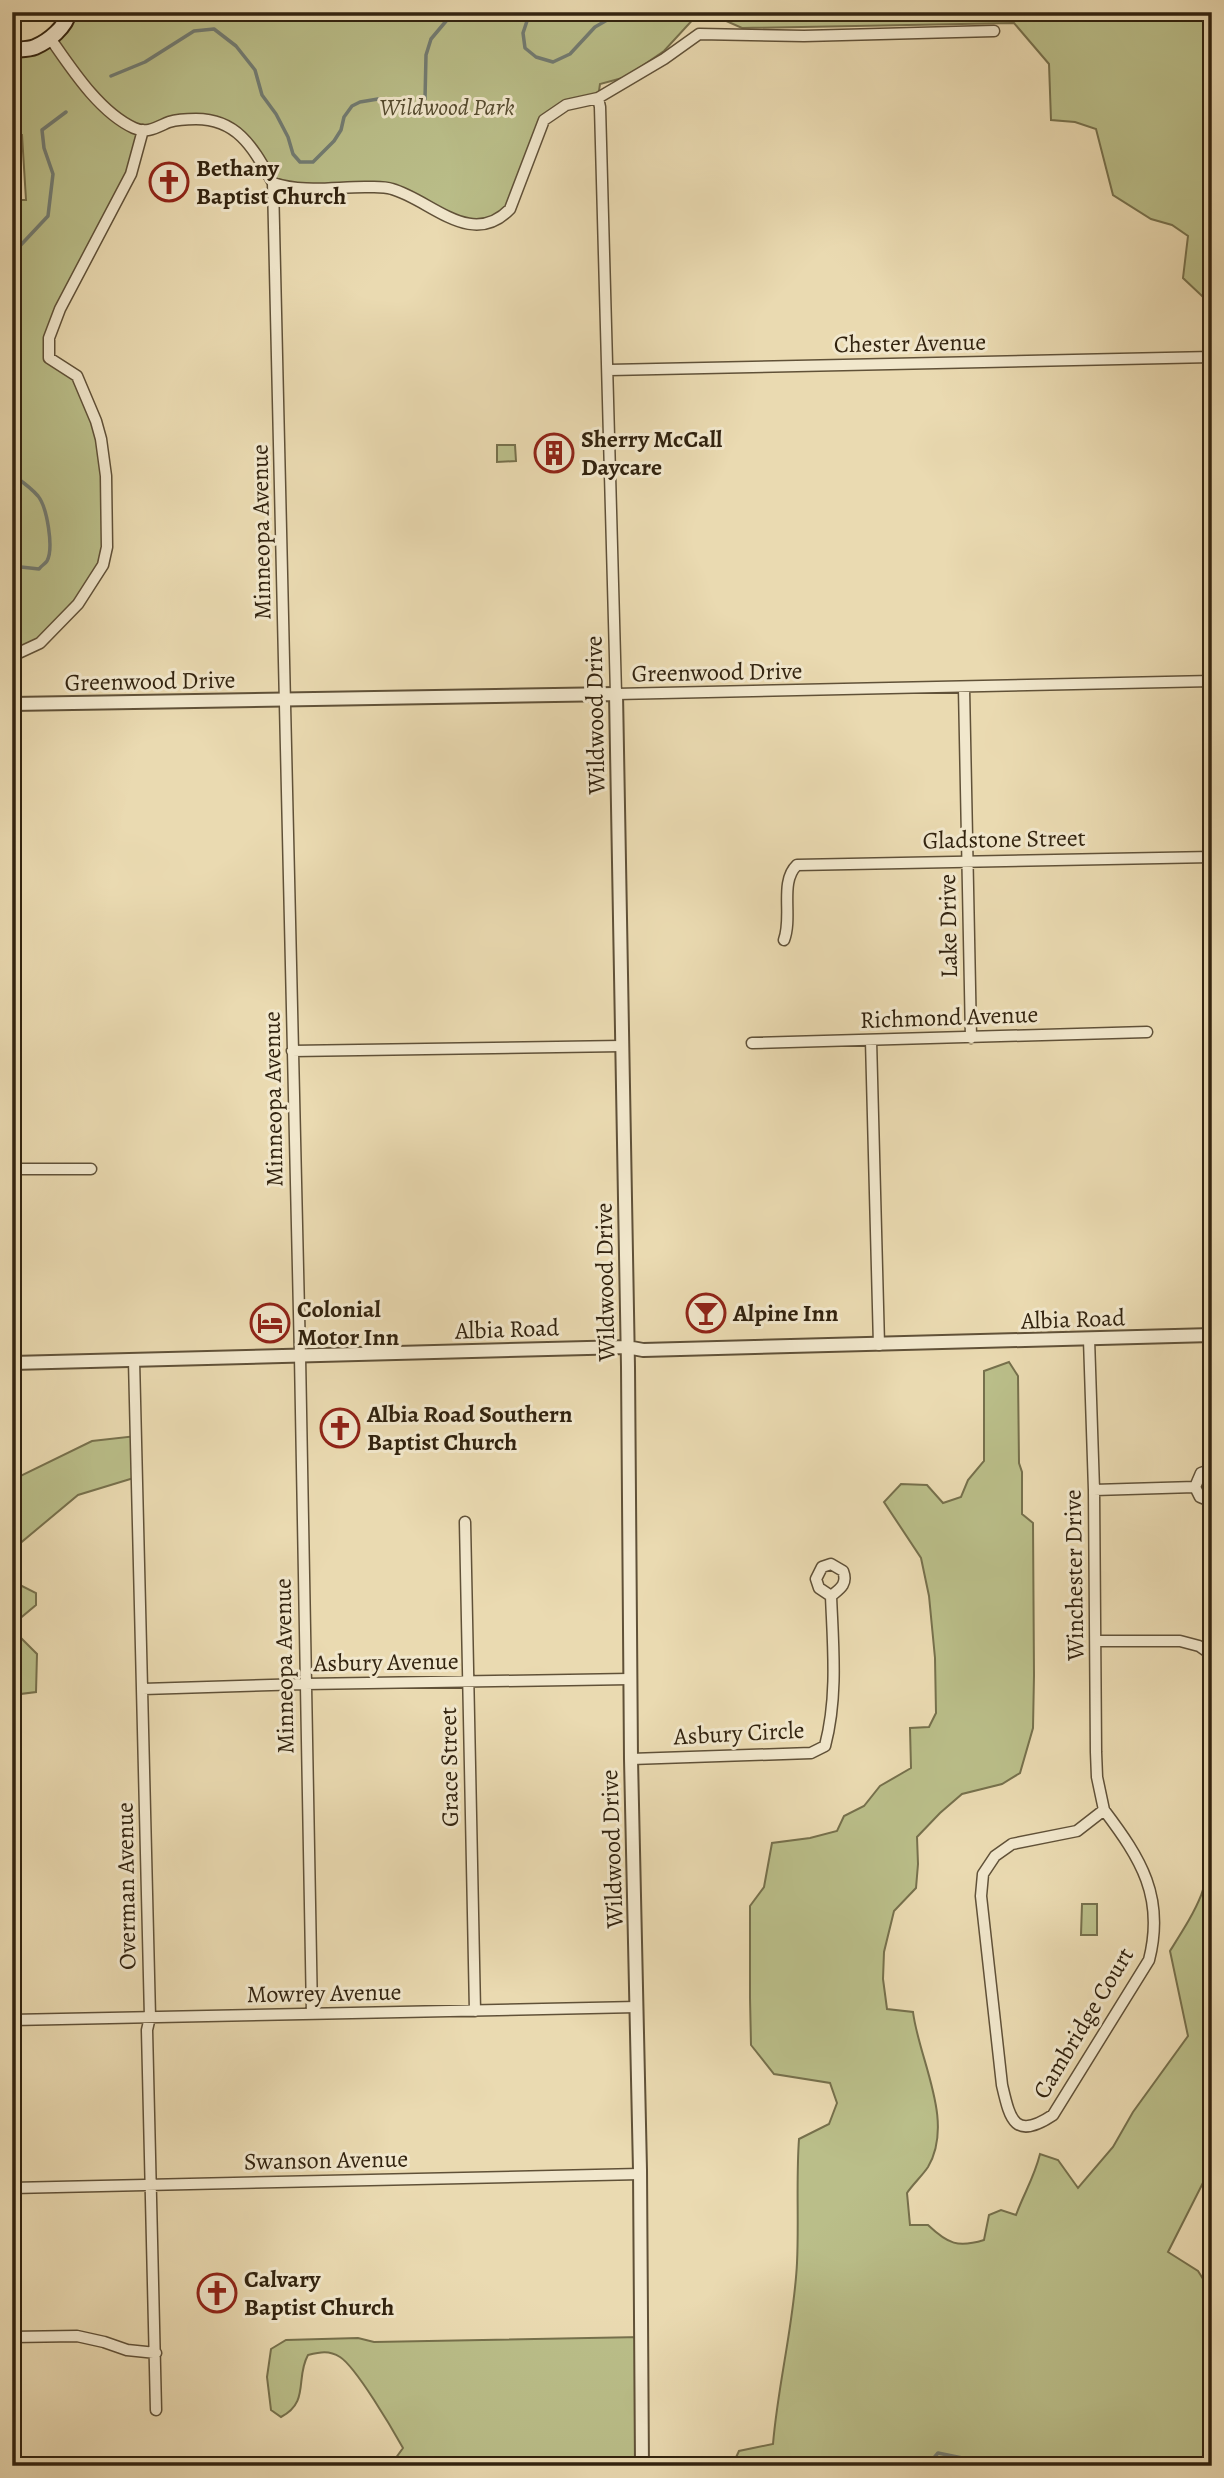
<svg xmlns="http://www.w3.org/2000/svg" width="1224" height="2478" viewBox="0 0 1224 2478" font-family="Alegreya,serif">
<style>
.green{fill:#babe89;stroke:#76704c;stroke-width:2}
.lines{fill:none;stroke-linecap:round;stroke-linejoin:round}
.stream{stroke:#727c73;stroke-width:3.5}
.minor-casing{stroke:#605138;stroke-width:13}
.tertiary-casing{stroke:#605138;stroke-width:16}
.secondary-casing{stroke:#32230f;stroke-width:18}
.minor{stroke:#f1e7cc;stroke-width:10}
.tertiary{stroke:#f1e7cc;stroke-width:12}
.secondary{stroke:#f1e7cc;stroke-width:14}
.labels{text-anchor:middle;stroke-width:6;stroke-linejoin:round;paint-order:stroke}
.park-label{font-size:24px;font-style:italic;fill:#544a2e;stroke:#f1e7cc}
.poi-label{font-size:24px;font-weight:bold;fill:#32230f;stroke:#f1e7cc;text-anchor:start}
.street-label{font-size:24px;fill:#32230f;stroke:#f1e7cc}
</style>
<rect width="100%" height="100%" fill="#eadab1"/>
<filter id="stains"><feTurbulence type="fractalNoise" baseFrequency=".00286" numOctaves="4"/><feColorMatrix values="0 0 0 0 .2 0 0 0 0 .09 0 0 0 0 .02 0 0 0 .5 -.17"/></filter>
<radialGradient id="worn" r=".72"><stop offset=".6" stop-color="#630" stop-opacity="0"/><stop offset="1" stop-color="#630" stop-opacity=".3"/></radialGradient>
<path class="green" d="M69,12H1212V288L1202,296L1183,278L1188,236L1172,225L1151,219L1113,195L1096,129L1075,122L1051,120L1049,64L1014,23L742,28L715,16L697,15L664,51L626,77L600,84L598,98L566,105L544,120L510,209L478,225L403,192L273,183L256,154L224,123L180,119L147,131L131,174L60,309L49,358L77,376L101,439L103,565L40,643L12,656V200H26L22,135H12V50L33,48Z
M497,445H515L516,461L497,462Z
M1009,1362L1018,1376L1019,1463L1022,1472V1514L1033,1523L1034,1675L1033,1728L1020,1773L1002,1784L962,1794L940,1813L917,1837L918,1864L916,1888L894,1911L884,1952L883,1979L887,2009L913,2012C919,2060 955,2121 928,2167C922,2176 913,2184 907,2193L910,2225H928C948,2244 958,2248 984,2240L989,2215L1001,2210L1016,2215C1024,2193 1034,2178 1040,2154L1058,2160L1078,2188L1113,2147L1133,2112L1188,2036L1170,1951C1197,1908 1211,1887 1212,1834V2165L1168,2252L1198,2271L1212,2293V2466H732L739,2451L773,2444C778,2383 794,2324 797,2263C799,2222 796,2181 799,2139L829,2124L837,2103L830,2083L774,2074L751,2045L750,1998V1906L764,1887L772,1843L810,1838L837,1831L844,1816L864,1806L880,1786L911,1768L910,1728L929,1727L936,1713L935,1658L929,1596L921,1558L884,1502L901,1484L927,1485L943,1503L961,1497L968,1480L984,1461V1371Z
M136,1436L137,1477L78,1495L12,1550V1480L92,1441Z
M12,1581L36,1593V1605L12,1625Z
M12,1629L37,1654L36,1692L12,1695Z
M1082,1904H1097V1935H1081Z
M641,2337L642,2466H390L403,2448C393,2430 356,2367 340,2357C329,2350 320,2352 308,2355C295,2378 310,2402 281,2417L271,2410L267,2377L271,2349L286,2340L358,2338L374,2342Z"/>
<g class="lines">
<path class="stream" d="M530,12L523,33L525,48L536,57L553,62L570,54L595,27L621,12
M111,76L145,62L194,31L214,29L236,46L255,70L262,95L276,114L288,137L293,154L300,162H313L334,141L341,130L344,117L352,106L360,102L378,99L415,109L425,99L426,55L431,39L452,14L457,12
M12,278L18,248L48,216L53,174L44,148L42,130L66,112
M12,479L17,478C24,483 32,489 38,496C47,507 54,548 47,561C45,564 41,566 39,569L12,566
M927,2466L938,2453L967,2459L1028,2466"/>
<defs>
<path id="minor" d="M50,38C71,68 99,112 134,128C147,134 157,127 169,122C179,119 186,119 196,119C239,119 254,150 273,183C303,193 334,187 365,187C374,187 384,186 392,189C431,200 471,249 510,209L544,120L566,105L598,98L664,59L699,34L804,36L994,31
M598,98L600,107L616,694L1212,681
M273,183L300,1356L312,2014
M609,370L1212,357
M12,656L40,643L78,604L103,565L107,547L106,476L101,439L96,421L77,376L49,358V338L60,309L131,174L143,130
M964,688L971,1038
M784,940C793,916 779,882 797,865L1212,857
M871,1040L879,1345
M752,1043L1147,1032
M292,1051L622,1046
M12,1169H91
M1089,1339L1094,1490L1096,1752L1097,1777L1104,1810
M134,1360L150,2017L147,2030L156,2410
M1212,1469L1201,1473L1195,1487L1200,1497L1212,1502
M1094,1490L1195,1487
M465,1522L475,2011
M831,1564L843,1571C848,1584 840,1589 831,1596L819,1588L816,1579L822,1567Z
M1096,1641H1180L1199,1646L1212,1655
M143,1689L305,1684L630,1679
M631,1759L811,1753L825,1746C838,1697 833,1645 831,1596
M1104,1810C1141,1859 1165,1897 1149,1960L1053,2115C1014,2141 1010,2119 1002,2085L981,1896L983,1874L995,1856L1012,1844L1077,1831Z
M12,2020L637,2007
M12,2188L640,2174
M12,2337L77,2336L104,2342L127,2350L156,2353"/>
<path id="tertiary" d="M12,704L616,694L628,1367L631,1759L640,2170L642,2466
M12,1363L627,1347L643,1350L1212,1335"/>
<path id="secondary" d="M12,50C19,49 28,50 35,47C49,41 66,27 69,12"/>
</defs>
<use href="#minor" class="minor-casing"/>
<use href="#tertiary" class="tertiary-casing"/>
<use href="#secondary" class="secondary-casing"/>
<use href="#minor" class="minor"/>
<use href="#tertiary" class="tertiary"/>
<use href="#secondary" class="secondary"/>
</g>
<defs>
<symbol id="church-ring" viewBox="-11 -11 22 22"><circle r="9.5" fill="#f1e7cc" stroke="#8f2418" stroke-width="1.5"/><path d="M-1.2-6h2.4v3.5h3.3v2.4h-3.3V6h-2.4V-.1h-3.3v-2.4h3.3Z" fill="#8f2418"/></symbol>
<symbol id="building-ring" viewBox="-11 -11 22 22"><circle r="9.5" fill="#f1e7cc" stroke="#8f2418" stroke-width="1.5"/><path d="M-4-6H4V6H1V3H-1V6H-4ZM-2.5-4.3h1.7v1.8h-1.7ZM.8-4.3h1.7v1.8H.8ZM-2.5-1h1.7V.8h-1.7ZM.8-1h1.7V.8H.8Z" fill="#8f2418"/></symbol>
<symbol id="bar-ring" viewBox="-11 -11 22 22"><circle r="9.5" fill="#f1e7cc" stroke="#8f2418" stroke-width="1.5"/><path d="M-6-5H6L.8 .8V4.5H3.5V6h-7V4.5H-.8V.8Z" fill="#8f2418"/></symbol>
<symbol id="hotel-ring" viewBox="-11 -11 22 22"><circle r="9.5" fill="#f1e7cc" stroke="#8f2418" stroke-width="1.5"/><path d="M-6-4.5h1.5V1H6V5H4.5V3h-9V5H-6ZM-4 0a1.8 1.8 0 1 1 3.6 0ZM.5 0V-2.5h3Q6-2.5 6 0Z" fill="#8f2418"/></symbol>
</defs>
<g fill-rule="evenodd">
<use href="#church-ring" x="147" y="160" width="44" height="44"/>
<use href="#building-ring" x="532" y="431" width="44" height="44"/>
<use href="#bar-ring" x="684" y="1291" width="44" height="44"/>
<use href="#hotel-ring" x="248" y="1301" width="44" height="44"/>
<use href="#church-ring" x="318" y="1406" width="44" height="44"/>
<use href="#church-ring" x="195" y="2271" width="44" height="44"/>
</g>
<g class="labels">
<g class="park-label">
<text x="447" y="115">Wildwood Park</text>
</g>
<g class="poi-label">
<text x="196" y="176">Bethany<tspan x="196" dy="28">Baptist Church</tspan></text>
<text x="581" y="447">Sherry McCall<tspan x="581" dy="28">Daycare</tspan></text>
<text x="297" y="1317">Colonial<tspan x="297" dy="28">Motor Inn</tspan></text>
<text x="733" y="1321">Alpine Inn</text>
<text x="367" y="1422">Albia Road Southern<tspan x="367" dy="28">Baptist Church</tspan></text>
<text x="244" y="2287">Calvary<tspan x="244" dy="28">Baptist Church</tspan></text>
</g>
<g class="street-label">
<text transform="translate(910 343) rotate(-1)" y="8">Chester Avenue</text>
<text transform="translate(261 532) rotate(-91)" y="8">Minneopa Avenue</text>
<text transform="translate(717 672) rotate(-1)" y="8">Greenwood Drive</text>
<text transform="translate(150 681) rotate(-1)" y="8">Greenwood Drive</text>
<text transform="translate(595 715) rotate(-91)" y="8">Wildwood Drive</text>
<text transform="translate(1004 839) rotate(-1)" y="8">Gladstone Street</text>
<text transform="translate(948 926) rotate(-91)" y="8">Lake Drive</text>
<text transform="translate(949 1017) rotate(-2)" y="8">Richmond Avenue</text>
<text transform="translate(273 1099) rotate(-91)" y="8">Minneopa Avenue</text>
<text transform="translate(605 1282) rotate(-91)" y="8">Wildwood Drive</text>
<text transform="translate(1073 1319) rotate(-2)" y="8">Albia Road</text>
<text transform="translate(507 1329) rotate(-2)" y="8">Albia Road</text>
<text transform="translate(1074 1575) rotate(-91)" y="8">Winchester Drive</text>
<text transform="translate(386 1662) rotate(-1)" y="8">Asbury Avenue</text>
<text transform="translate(284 1666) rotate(-91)" y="8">Minneopa Avenue</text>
<text transform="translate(739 1733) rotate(-3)" y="8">Asbury Circle</text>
<text transform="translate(449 1767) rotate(-91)" y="8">Grace Street</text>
<text transform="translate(612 1849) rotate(-92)" y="8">Wildwood Drive</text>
<text transform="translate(126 1886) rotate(-91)" y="8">Overman Avenue</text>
<text transform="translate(324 1993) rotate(-1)" y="8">Mowrey Avenue</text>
<text transform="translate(1083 2023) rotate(-59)" y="8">Cambridge Court</text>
<text transform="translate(326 2160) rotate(-1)" y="8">Swanson Avenue</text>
</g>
</g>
<rect width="1224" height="2478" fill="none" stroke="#eadab1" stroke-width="42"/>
<rect x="14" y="14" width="1196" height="2450" fill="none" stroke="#32230f" stroke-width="3.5"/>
<rect x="21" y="21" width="1182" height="2436" fill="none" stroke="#32230f" stroke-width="2"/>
<rect width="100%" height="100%" filter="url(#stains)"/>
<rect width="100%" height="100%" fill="url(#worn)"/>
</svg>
